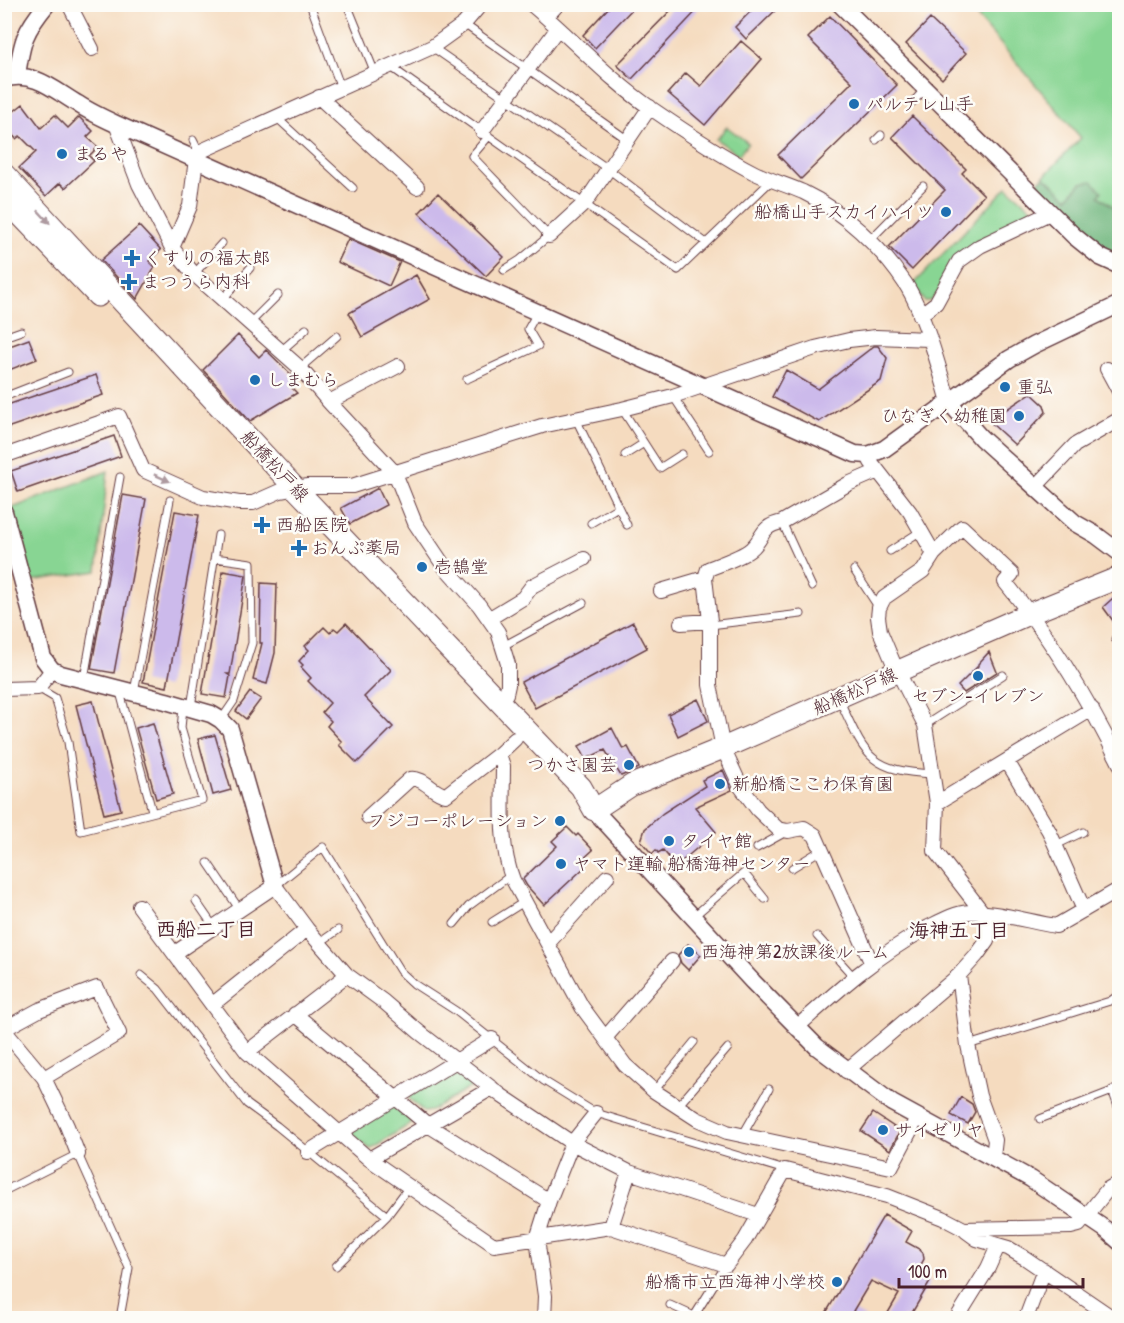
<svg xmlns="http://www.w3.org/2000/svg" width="1124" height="1323" viewBox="0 0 1124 1323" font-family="'Patrick Hand','Klee One',sans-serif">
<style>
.green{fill:#88d593;stroke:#697a5f;stroke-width:1.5}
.forest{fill:#6eb67d;stroke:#5c6a54;stroke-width:1.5}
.building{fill:#ccbaeb}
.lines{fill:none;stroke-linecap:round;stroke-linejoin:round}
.service-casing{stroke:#643b41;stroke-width:9}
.minor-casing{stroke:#643b41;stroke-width:16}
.tertiary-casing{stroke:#643b41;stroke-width:19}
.primary-casing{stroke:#643b41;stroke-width:23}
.service{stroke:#fff;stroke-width:7}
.minor{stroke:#fff;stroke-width:14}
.tertiary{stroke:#fff;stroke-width:16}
.primary{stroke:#fff;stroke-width:21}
.oneway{fill:#ae9aa0}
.poi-dot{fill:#1f6fb2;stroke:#fdfcf7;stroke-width:2}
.labels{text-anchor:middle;stroke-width:5;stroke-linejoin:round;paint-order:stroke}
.poi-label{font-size:18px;fill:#4a1f2b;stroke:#fdfcf7;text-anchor:start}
.street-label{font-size:18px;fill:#4a1f2b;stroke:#fdfcf7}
.neighbourhood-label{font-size:20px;font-weight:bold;fill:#4a1f2b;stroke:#fdfcf7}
</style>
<rect width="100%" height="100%" fill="#fdfcf7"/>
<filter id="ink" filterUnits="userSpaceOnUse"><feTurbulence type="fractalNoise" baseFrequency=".0167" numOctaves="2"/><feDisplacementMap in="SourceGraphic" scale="12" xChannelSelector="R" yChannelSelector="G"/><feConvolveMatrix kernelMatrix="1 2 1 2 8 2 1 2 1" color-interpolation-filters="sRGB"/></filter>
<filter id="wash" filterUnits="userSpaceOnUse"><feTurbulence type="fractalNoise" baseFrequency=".008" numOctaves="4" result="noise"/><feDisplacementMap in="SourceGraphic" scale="24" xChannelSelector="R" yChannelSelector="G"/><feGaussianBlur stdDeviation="1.35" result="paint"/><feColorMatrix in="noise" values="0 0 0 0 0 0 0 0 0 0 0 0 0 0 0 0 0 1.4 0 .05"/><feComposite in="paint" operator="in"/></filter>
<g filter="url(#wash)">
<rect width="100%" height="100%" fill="#f5dbbf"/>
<path class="green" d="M973,4L1119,5V218L1115,214L1116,209L1081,183L1068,198L1044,176L1081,138L970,8Z
M727,127L748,143L739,155L716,139Z
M1007,187L1037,213L976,245L931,301H924L914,284Z
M108,471L97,571L31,581L10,509Z
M458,1067L475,1081L473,1086L431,1111L424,1112L409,1099V1096Z
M397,1106L412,1120V1123L370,1149L350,1133L389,1107Z"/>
<path class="forest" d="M1044,176L1068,198L1081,183L1092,181L1102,191L1099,196L1116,209L1115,214L1119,218V255L1094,245L1033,187Z"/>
<g id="blocks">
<path class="building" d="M612,4H637L595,48L583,35Z
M677,4H703L632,79L617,65Z
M758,4H782L746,39L735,27Z
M830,16L897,85L801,179L778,155L852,82L808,38Z
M930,19L966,53L942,79L906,44Z
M741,41L762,59L705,125L668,93L686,73L701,86Z
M23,104L41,128L55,115L68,128L79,117L93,131L87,137L98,147L89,156L94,161L65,188L60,183L46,196L19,168L36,152L20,136L16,139L4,124V119Z
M912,116L966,169L962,173L984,195L912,270L889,247L945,190L892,137Z
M438,193L504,257L486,276L419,213Z
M139,226L161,250L149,261L155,267L137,299L101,260Z
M348,239L400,262L389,286L337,262Z
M416,275L430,299L362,337L349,313Z
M238,335L259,357L266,350L297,380L291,387L297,393L250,421L203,370Z
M29,339L37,359L4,372V348Z
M874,346H878L887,358L881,381L819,422L772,397L786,370L818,389Z
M96,375L103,395L4,429V406Z
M1031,393L1044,405L1046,412L1015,445L992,424L1004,411Z
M114,436L121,456L18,492L11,471Z
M378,488L386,505L350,524L341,508Z
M123,495L146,499L114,673L91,669Z
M175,511L199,515L167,687L143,682Z
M223,571L246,575L230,674H227L230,676L226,698L202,694Z
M261,583L277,584L275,653L267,684L253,680L262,643H260Z
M1113,598L1119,606V629L1103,607Z
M633,622L647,648L535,708L521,682Z
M346,623L391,670L364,697L393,727L357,763L339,745L342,742L327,726L331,721L322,712L330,703L308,681L311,678L301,667L303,665L299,661L309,650L305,646L324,627L330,633L334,628L338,631Z
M989,652L997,672L964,693L958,686L978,666V664Z
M250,692L261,699L246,719L236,711Z
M698,699L708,721L678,736L668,714Z
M93,701L121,810L104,814L76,705Z
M153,723L173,794L156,799L136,728Z
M612,728L623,749L628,747L639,768L621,776L605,750L586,759L579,746Z
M215,735L231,790L213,795L198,739Z
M723,770L732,790L695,807L716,832L676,866L663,850L658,853L656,850L652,854L641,841L645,829L663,813L705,786L702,780Z
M567,827L576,836L578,834L593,850L581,861L586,866L544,905L527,886L523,879L557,846L552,841Z
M688,944L701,955L688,970L681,963L678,955Z
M961,1097L972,1104L975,1112L968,1124L951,1115Z
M873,1113L900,1131L890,1150L861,1131Z
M884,1215L912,1231L906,1242L919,1249L923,1253L924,1259L916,1274L930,1282L909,1318H885L899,1294L871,1281L853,1311L867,1318H823Z"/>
</g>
</g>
<g filter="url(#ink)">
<use href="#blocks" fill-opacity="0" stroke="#643b41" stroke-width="1.5"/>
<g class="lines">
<defs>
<path id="service" d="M310,4L341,88
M347,4L375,73
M464,24L628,140
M432,47L608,169L705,242
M391,67L678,270L772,180
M913,102L925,89
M276,117L353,188
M489,136L472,156L549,236L520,260L504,270
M193,140L199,152
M876,140L881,135
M869,241L923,186
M194,274L222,243
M223,299L250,268
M250,323L278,295
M4,337L21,331
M281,351L306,329
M300,368L337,336
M467,379L538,346L528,329L537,313
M673,396L709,451
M4,397L68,372
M622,409L660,468L682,454
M576,419L627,525
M625,455L644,443
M782,522L812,587
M591,523L618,507
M890,551L921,531
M215,558L251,563L252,643L234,701L221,720
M854,570L879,608
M710,625L801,614
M1115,639L1120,635
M503,646L583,603
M84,679L120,477
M38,688L55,698L68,742L81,831L202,800L181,728L183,708
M120,692L152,811
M134,692L170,500
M839,699C865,754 867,771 933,774
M191,707L218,535
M925,725L1003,675
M1056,845L1083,832
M757,848L786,832
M208,863L240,910
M792,868L821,850
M275,886L323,847L400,971L414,984L456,1011L544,1081L596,1113L785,1170
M196,901L214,927
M694,916L744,873L765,899
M492,922L524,902
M454,924L469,906L511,875
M817,936L853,976
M319,943L338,930
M141,975L158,989L247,1104L277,1126L387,1216L408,1188
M968,1045L1110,1001L1120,994
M1112,1090L1120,1112
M654,1091L694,1042
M678,1106L728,1048
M1040,1119L1120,1088
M742,1136L769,1089
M8,1189L78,1154L129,1268L120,1318
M336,1266L387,1216
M670,1305L694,1316
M693,1318L726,1265"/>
<path id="minor" d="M69,4L92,49
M531,4C572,38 608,79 652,109C684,131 718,154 753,172C769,180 787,185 803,192C843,211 881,247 905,283C924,312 939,367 949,402
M546,17L558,4
M319,97L417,187
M116,124L139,184L172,248L194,274L300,368L329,402L395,473L415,523L444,566L479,605L498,632L508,664V685L506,694L499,701
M482,131L558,28
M549,236L585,203L650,107
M172,248L190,206L196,159L199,152L432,47L464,24L481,4
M920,315L936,303L959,261L980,246L1050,213
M1107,369L1120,393
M329,402L398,366
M4,456L119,416L143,470L203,497L239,503H253L280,491L308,486H352L542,426L622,409L673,396L815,348L849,340L876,337L929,339
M1035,487L1075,445L1120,419
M934,554L962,527L1012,574L1005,582C1051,638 1088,699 1120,764
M661,591L705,578
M490,618L523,598L532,586L584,559
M681,623L710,621
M4,689L38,688L52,670
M499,754L503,766C503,804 499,844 513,880L582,1007L625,1065L654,1091L697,1119L727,1132L891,1167L917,1118
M1007,761L1049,831L1084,910
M937,803L1092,709
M368,817L410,779C425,777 432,793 446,795L499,754L515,739
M139,906L247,1052L369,1159L494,1245L611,1227L726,1265L745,1240L785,1170L887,1196L943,1218L964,1229L1071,1227L1079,1225L1108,1189L1120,1182
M549,942L607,877
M175,953L275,886L307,929L347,975L384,1002L419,1032L502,1096L572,1143L629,1172L758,1215
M871,962L815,835L804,828L788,831L778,829L758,810L741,787L723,748L710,685V621L705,578L708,569C718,565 744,556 751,549C765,537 759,527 782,522L848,484L878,471
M959,975L968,1045L979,1096L995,1140L993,1157
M213,1004L307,929
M295,1014L428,1125L549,1201
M796,1028C839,989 876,956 927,928C941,921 954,913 970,912C994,911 1031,922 1056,926L1120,889
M4,1029L39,1010L97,988L119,1033L44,1078
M4,1030L44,1078L67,1126L78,1154
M605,1038L672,961
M247,1052L347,975
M846,1071L959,975L977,955L987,941L989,927L983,913L935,851L937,803L925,725L893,662L880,631L878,617L879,608L884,598L923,571L934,554L910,512L871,462L868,455
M308,1152L492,1039
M369,1159L492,1088
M611,1227L629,1172
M966,1231L977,1239L1008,1248L1025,1258L1113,1318
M544,1318L545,1296L537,1239L549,1201L572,1143L596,1113
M957,1318L988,1268L998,1246
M1026,1318L1044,1270"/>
<path id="tertiary" d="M840,4L1074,236L1100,257L1120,266
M17,75C22,41 24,32 47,4
M4,79C34,70 54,90 78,104C90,112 103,118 116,124L855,454L868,455L884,449L1009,359L1034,345L1120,304
M949,402L981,438L1075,523L1096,535L1120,553
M4,512L43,658L52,670L61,674L166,701L211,714L221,720L230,729L275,886
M594,810L753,982L817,1047L892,1103L1031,1179L1105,1229L1120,1242"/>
<path id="primary" d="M4,174L296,489L581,787L594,810
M4,198L98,296
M594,810L632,785L723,748L1031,613L1120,577"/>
</defs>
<use href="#service" class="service-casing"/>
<use href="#minor" class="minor-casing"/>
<use href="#tertiary" class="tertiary-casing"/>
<use href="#primary" class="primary-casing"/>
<use href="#service" class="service"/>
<use href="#minor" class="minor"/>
<use href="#tertiary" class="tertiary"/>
<use href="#primary" class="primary"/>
</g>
<defs><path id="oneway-solid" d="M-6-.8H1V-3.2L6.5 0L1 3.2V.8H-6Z" transform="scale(1.5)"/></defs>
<g class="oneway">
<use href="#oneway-solid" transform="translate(44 217) rotate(47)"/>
<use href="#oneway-solid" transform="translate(162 478) rotate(24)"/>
</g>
</g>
<g class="poi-dot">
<circle cx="854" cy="104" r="6"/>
<circle cx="62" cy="154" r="6"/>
<circle cx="946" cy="212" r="6"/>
<path d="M129 249h6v6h6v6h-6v6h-6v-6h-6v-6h6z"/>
<path d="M126 273h6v6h6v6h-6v6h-6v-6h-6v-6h6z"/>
<circle cx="255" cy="380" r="6"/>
<circle cx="1005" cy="387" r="6"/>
<circle cx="1019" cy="416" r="6"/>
<path d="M259 516h6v6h6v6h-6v6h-6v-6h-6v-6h6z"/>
<path d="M296 539h6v6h6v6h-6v6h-6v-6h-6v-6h6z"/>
<circle cx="422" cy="567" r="6"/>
<circle cx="978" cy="676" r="6"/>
<circle cx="629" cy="765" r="6"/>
<circle cx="720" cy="784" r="6"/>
<circle cx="560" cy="821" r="6"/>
<circle cx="669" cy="841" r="6"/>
<circle cx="561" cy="864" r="6"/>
<circle cx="689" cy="952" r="6"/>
<circle cx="883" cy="1130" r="6"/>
<circle cx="837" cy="1282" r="6"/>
</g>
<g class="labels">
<g class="poi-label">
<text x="866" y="110">パルテレ山手</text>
<text x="74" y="160">まるや</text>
<text x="934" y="218" text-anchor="end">船橋山手スカイハイツ</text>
<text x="144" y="264">くすりの福太郎</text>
<text x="142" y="288">まつうら内科</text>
<text x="267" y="386">しまむら</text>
<text x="1017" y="393">重弘</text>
<text x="1007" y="422" text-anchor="end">ひなぎく幼稚園</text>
<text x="276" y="531">西船医院</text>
<text x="311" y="554">おんぷ薬局</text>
<text x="434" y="573">壱鵠堂</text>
<text x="978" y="702" text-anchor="middle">セブン-イレブン</text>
<text x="617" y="771" text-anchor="end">つかさ園芸</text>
<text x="732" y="790">新船橋ここわ保育園</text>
<text x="548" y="827" text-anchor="end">フジコーポレーション</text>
<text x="681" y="847">タイヤ館</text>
<text x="573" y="870">ヤマト運輸 船橋海神センター</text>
<text x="701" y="958">西海神第2放課後ルーム</text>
<text x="895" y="1136">サイゼリヤ</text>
<text x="825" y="1288" text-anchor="end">船橋市立西海神小学校</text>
</g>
<g class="street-label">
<text transform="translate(275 466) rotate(47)" y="6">船橋松戸線</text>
<text transform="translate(855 691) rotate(-24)" y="6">船橋松戸線</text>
</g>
<g class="neighbourhood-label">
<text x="206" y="936">西船二丁目</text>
<text x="959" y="937">海神五丁目</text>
</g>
</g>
<rect width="1124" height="1323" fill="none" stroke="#fdfcf7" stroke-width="24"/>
<path d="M899 1278v9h184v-9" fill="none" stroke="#4a1f2b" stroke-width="3"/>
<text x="908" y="1278" font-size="18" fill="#4a1f2b" stroke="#fdfcf7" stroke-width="4.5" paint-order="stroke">100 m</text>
</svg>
